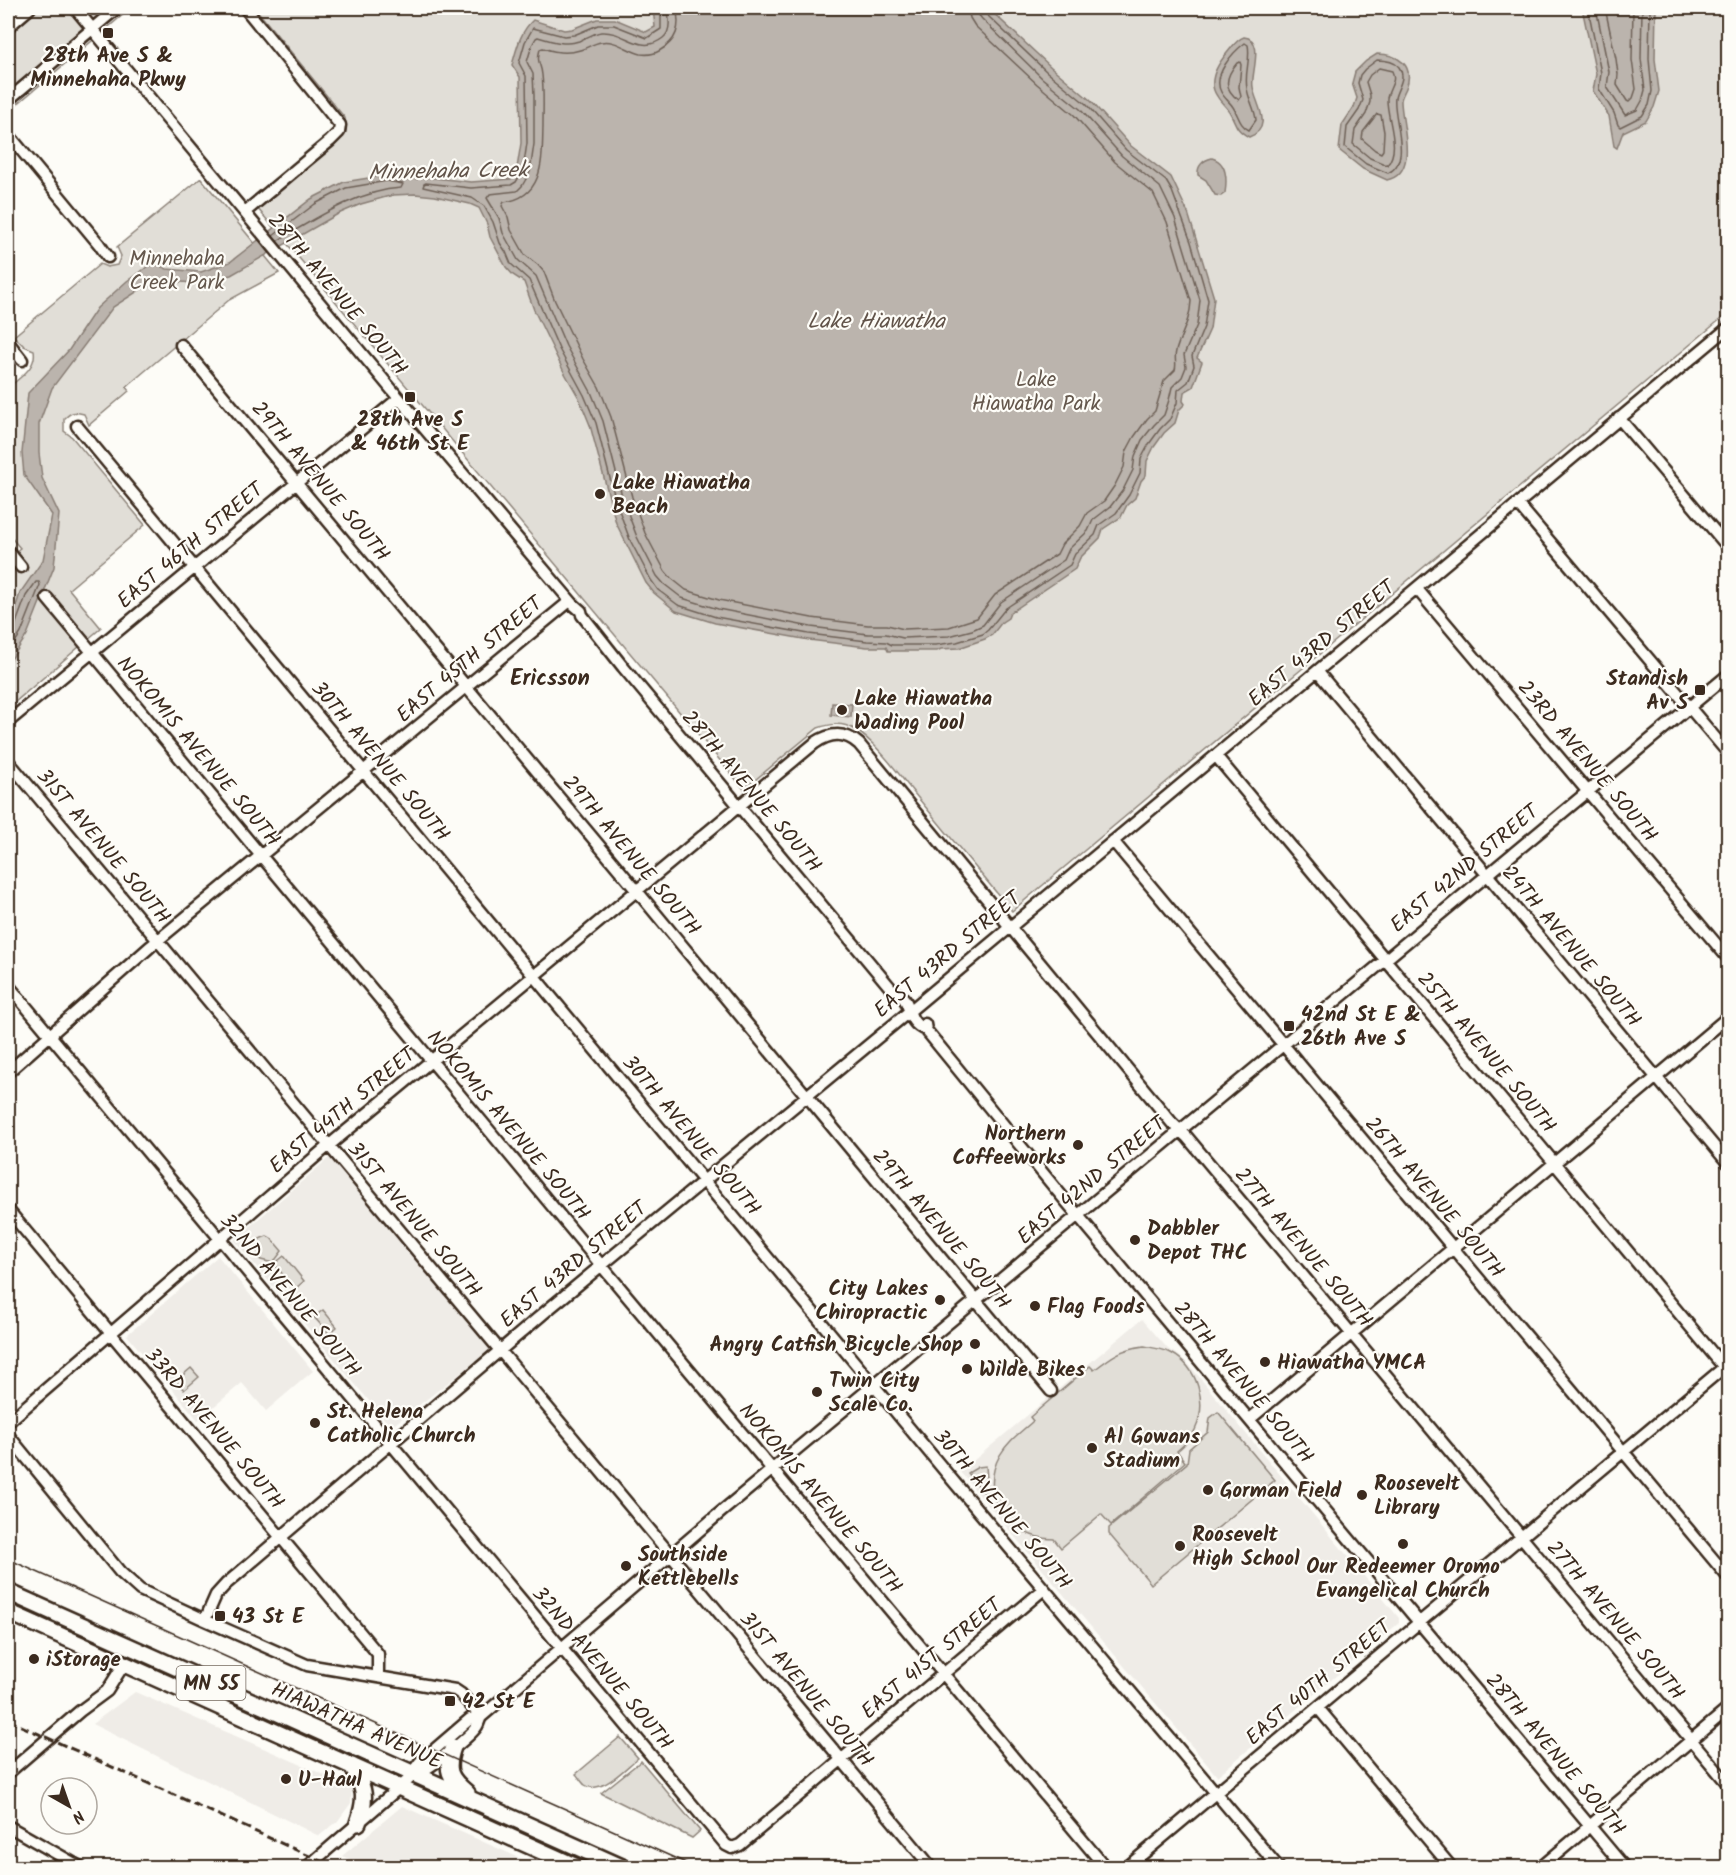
<svg xmlns="http://www.w3.org/2000/svg" width="1736" height="1875" viewBox="0 0 1736 1875" font-family="Kalam,sans-serif">
<style>
.built{fill:#efece7}
.green{fill:#e1ded7;stroke:#8e847a;stroke-width:1.5}
.water{fill:#bbb4ad;stroke:#887d74;stroke-width:1.5}
.lines{fill:none;stroke-linecap:round;stroke-linejoin:round}
.shore{stroke:#6e6157;stroke-width:1.5}
.minor-casing{stroke:#3b2a1e;stroke-width:15}
.highway-casing{stroke:#3b2a1e;stroke-width:20}
.minor{stroke:#fdfcf7;stroke-width:10}
.highway{stroke:#fdfcf7;stroke-width:15}
.tram{stroke:#3b2a1e;stroke-width:1.5}
.rail{stroke:#3b2a1e;stroke-width:3;stroke-dasharray:9 4.5;stroke-linecap:butt}
.poi-dot{fill:#3b2a1e;stroke:#fdfcf7;stroke-width:2}
.labels{text-anchor:middle;stroke-width:4.5;stroke-linejoin:round;paint-order:stroke}
.shield{fill:#fdfcf7;stroke:#75695f;stroke-width:1.5}
.shield-label{font-size:20px;font-weight:bold;fill:#3b2a1e}
.poi-label{font-size:21px;font-weight:bold;fill:#3b2a1e;stroke:#fdfcf7;text-anchor:start}
.park-label{font-size:21px;fill:#64574c;stroke:#fdfcf7}
.street-label{font-size:21px;fill:#3b2a1e;stroke:#fdfcf7}
.water-label{font-size:22px;font-style:italic;fill:#615349;stroke:#fdfcf7}
.neighbourhood-label{font-size:22px;font-weight:bold;fill:#3b2a1e;stroke:#fdfcf7}
</style>
<rect width="100%" height="100%" fill="#fdfcf7"/>
<filter id="ink" filterUnits="userSpaceOnUse"><feTurbulence type="fractalNoise" baseFrequency=".0167" numOctaves="2"/><feDisplacementMap in="SourceGraphic" scale="12" xChannelSelector="R" yChannelSelector="G"/><feConvolveMatrix kernelMatrix="1 2 1 2 8 2 1 2 1" color-interpolation-filters="sRGB"/></filter>
<g filter="url(#ink)">
<path class="built" d="M330,1157L490,1350L391,1427L234,1240Z
M218,1256L313,1371L266,1411L242,1383L198,1420L127,1335Z
M1142,1319L1168,1349L1178,1355L1190,1366L1399,1618V1623L1217,1776L960,1472Z
M135,1692L352,1787L351,1803L337,1822L319,1836L92,1724Z
M402,1806L540,1867H368L342,1856Z"/>
<path class="green" d="M17,8H131L8,112V15Z
M255,8H1728V313L1012,911C979,872 946,832 914,793C897,772 877,743 854,729C842,722 830,724 818,728L744,789L258,209L341,138L346,130L345,118Z
M201,178L279,273L229,300L126,387L129,391L89,425L84,414C74,411 71,412 64,419V431L72,437L145,525L69,589L101,628L8,708V558L20,548L8,534V448L9,439L8,437V388C20,377 37,368 34,350L24,346L14,336L100,264L107,267L117,265L121,256L117,247Z
M267,1236L271,1238L282,1251L273,1263L261,1260L250,1252C253,1242 258,1239 267,1236Z
M284,1256L304,1281L295,1289L274,1264Z
M323,1310L337,1327L329,1334L314,1317Z
M1144,1346C1153,1348 1162,1349 1171,1353C1198,1367 1208,1403 1195,1430C1191,1439 1184,1445 1177,1451L1185,1462L1111,1525L1101,1514L1061,1548L1054,1539C1010,1539 977,1496 1000,1455C1008,1441 1021,1432 1033,1421L1030,1417L1090,1366L1094,1370C1112,1356 1121,1349 1144,1346Z
M191,1368L199,1377L184,1390L176,1381Z
M1218,1412L1275,1480L1151,1584L1109,1534V1528L1187,1463L1189,1449L1208,1432L1210,1418Z
M986,1466L988,1492L984,1493L968,1473L978,1467Z
M620,1737L638,1758C626,1767 601,1796 585,1785C582,1783 579,1777 576,1774Z
M641,1761L700,1831L692,1838L601,1793Z"/>
<path class="water" d="M653,8H988L1051,67L1090,100L1131,146L1171,177L1188,213L1214,298L1210,329L1197,358L1202,362L1193,387L1184,392L1183,401L1185,404L1179,410L1175,423L1164,433L1154,447L1147,461L1146,475L1141,481L1135,498L1127,505L1121,517L1103,529L1100,538L1080,558L1075,569L1010,613L1008,618L1002,622L992,635L985,639L959,648L941,649L937,651H888L886,647H867L809,640L715,623L676,611L654,593L646,583L616,523L590,425L579,398L563,370L534,310L524,282L513,275L506,267L490,237L487,224L479,208L470,204L435,196L415,194L393,195L361,204L338,214L231,275L194,283L168,281L141,289L113,307L52,388L39,424V453L42,478L59,514L54,567L27,635L8,664V632L20,593L43,560L52,515L24,475L22,453L28,393L69,350L97,308L127,281L153,263L167,269L201,272L230,262L311,199L344,182L387,175L417,179L426,177L471,182L511,179L517,168L521,143L520,77L512,65C517,48 520,32 533,20L564,30L572,29L597,19H615L646,32L655,27Z
M1582,8H1656L1655,59L1659,91L1654,107L1646,121L1623,132L1617,148L1614,146L1609,116L1593,91L1596,74Z
M1244,37C1266,39 1250,75 1253,87C1255,104 1275,127 1249,137C1234,129 1237,124 1229,111C1226,106 1220,102 1217,96C1207,82 1217,65 1227,53C1232,47 1237,39 1244,37Z
M1377,54C1398,54 1415,65 1406,88C1404,93 1401,97 1401,101C1401,123 1420,173 1387,180L1363,169L1339,150L1342,125L1354,107L1357,98L1352,83L1355,72L1366,61Z
M1212,158C1227,162 1227,180 1225,193L1221,196L1215,195L1206,180L1198,175C1197,166 1203,160 1212,158Z
M832,703L852,704L851,717L831,715Z"/>
<g class="lines">
<path class="shore" d="M659,8L661,16V29L647,38L614,25H598L574,35L564,36L533,28L525,42L519,63L526,76L527,143L523,170L516,182L511,185L471,188L426,183L424,184L423,187L472,198L484,206L493,222L500,243L506,252L511,264L529,280L559,349L584,395L596,423L616,502L630,540L651,580L658,590L678,605L716,617L809,634L867,641L886,642L892,645H935L957,642L983,634L988,630L1006,608L1070,565L1075,554L1095,535L1099,525L1116,513L1129,495L1140,473L1141,459L1149,444L1160,429L1170,419L1177,403L1178,390L1188,382L1194,366L1192,356L1204,327L1208,300L1191,242L1172,191L1166,181L1126,150L1086,104L1047,72L987,15L985,8
M667,8C669,17 672,31 663,38C640,56 625,30 601,32C594,33 586,38 579,41C566,46 551,41 538,37L536,38L532,45L527,62L533,74L534,95V144L530,172L522,186L517,191L490,194L487,198L499,218L503,233L518,260L536,276L566,346L591,392L603,421L623,500L637,537L657,576L664,584L682,598L718,609L811,627L868,634H886L903,638L949,636L972,630L983,625L1001,602L1064,560L1069,549L1088,531L1093,520L1110,507L1123,490L1133,470L1135,456L1142,440L1154,425L1164,415L1169,400L1172,387L1182,377L1186,367L1184,355L1197,325L1200,300L1175,218L1160,187L1122,156L1080,109L1042,78L982,19L978,14L977,8
M676,8C681,27 677,41 659,51C654,54 648,55 641,54C628,51 615,39 601,42C594,43 587,48 580,50C568,54 554,52 543,48L540,49C536,64 541,62 542,75C544,92 543,109 543,126C542,158 545,197 504,202L502,206L508,217L511,230L525,255L538,265L544,272L555,301L583,359L599,387L611,417L632,497L645,533L665,571L671,578L686,590L719,600L812,618L868,625H887L904,629L949,627L977,618L995,595L1057,554L1062,544L1080,526L1087,513L1104,501L1115,485L1124,467L1126,452L1134,437L1147,419L1155,411L1164,381L1175,370C1177,364 1174,358 1176,351C1181,333 1190,322 1191,301L1167,222L1153,193L1115,162L1074,115L1037,84L975,26L970,18L968,8
M1588,8L1601,73L1599,89L1614,113L1618,125L1620,127L1642,116L1649,105L1652,91L1649,59L1650,8
M1596,8L1609,72L1607,87L1625,115L1637,110L1642,101L1645,90L1641,59L1642,8
M1605,8L1616,59L1618,74L1617,85L1627,101L1629,102L1633,98L1636,89L1632,60L1633,8
M1245,43L1248,45C1251,60 1244,73 1247,88C1248,99 1255,108 1256,120L1249,130C1239,125 1239,116 1233,107C1230,102 1224,98 1221,92C1212,75 1233,52 1245,43Z
M1377,60C1384,60 1394,61 1399,67C1407,78 1397,88 1395,98C1392,116 1413,162 1388,173L1366,164L1345,147L1347,127L1359,110L1363,100L1358,83L1360,75L1365,69Z
M1237,63L1240,62L1241,65L1239,87L1241,97L1239,100C1223,89 1225,77 1237,63Z
M1379,68L1392,71C1397,82 1389,87 1387,98C1386,117 1402,149 1387,165L1370,158L1353,144L1355,130L1366,114L1370,102V95L1366,82L1370,75Z
M1377,114L1381,115L1384,132L1383,150L1381,153L1375,150L1362,139L1363,132Z
M273,236L315,204L346,188L387,181L403,184L401,188C356,191 315,219 277,241
M8,630L12,629L15,626L26,596L36,582H39L40,585L21,633L8,653"/>
<defs>
<path id="minor" d="M75,8L392,390L573,604L581,611L582,615L623,667L894,992C916,1000 902,1021 926,1030
M8,27L30,8
M8,100L117,8
M8,134L99,244L108,257
M245,212L330,141L339,132L340,125L245,8
M8,342L22,360
M181,345L642,897L1051,1391
M1619,418L1728,547
M77,426L949,1476L1279,1868
M1518,504L1728,753
M8,551L21,567
M1417,589L1728,958
M47,598L601,1265L1106,1868
M1317,671L1728,1163
M8,722L399,398
M1216,756L1728,1372
M8,761L932,1868
M1113,841L1728,1577
M8,985L726,1845L732,1848L740,1845L1044,1589
M925,1024L926,1030L1055,1188L1625,1868
M8,1072L151,946L570,601
M8,1210L378,1654V1676
M1250,1419L1728,1017
M8,1422L321,1152L815,743C830,733 844,731 859,744L1172,1123L1187,1137L1728,1784
M8,1435L120,1572L140,1590L205,1620L307,1665L455,1690L461,1694L481,1717
M205,1620L216,1595L226,1584L551,1307L899,1020L1728,328
M1318,1708L1452,1868
M8,1773L80,1711L107,1691L124,1664
M415,1774L417,1766L420,1762L470,1719L481,1717
M8,1826L82,1868
M306,1868L415,1774C426,1772 471,1736 477,1726C479,1723 479,1720 481,1717L721,1512L1728,675
M1126,1868L1728,1364
M1540,1868L1728,1709"/>
<path id="highway" d="M8,1592L624,1868
M8,1612L579,1868
M453,1747C445,1770 449,1778 467,1793
M352,1766C365,1789 367,1797 358,1823"/>
</defs>
<use href="#minor" class="minor-casing"/>
<use href="#highway" class="highway-casing"/>
<use href="#minor" class="minor"/>
<use href="#highway" class="highway"/>
<path class="tram" d="M8,1559L697,1868"/>
<path class="rail" d="M8,1720L336,1868"/>
</g>
</g>
<g class="poi-dot">
<rect x="102" y="27" width="12" height="12" rx="3"/>
<rect x="404" y="391" width="12" height="12" rx="3"/>
<circle cx="600" cy="494" r="6"/>
<rect x="1694" y="684" width="12" height="12" rx="3"/>
<circle cx="842" cy="710" r="6"/>
<rect x="1283" y="1020" width="12" height="12" rx="3"/>
<circle cx="1078" cy="1145" r="6"/>
<circle cx="1135" cy="1240" r="6"/>
<circle cx="940" cy="1300" r="6"/>
<circle cx="1035" cy="1306" r="6"/>
<circle cx="975" cy="1344" r="6"/>
<circle cx="1265" cy="1362" r="6"/>
<circle cx="967" cy="1369" r="6"/>
<circle cx="817" cy="1392" r="6"/>
<circle cx="315" cy="1423" r="6"/>
<circle cx="1092" cy="1448" r="6"/>
<circle cx="1208" cy="1490" r="6"/>
<circle cx="1362" cy="1495" r="6"/>
<circle cx="1403" cy="1544" r="6"/>
<circle cx="1180" cy="1546" r="6"/>
<circle cx="626" cy="1566" r="6"/>
<rect x="214" y="1610" width="12" height="12" rx="3"/>
<circle cx="34" cy="1659" r="6"/>
<rect x="444" y="1695" width="12" height="12" rx="3"/>
<circle cx="286" cy="1779" r="6"/>
</g>
<g class="labels">
<rect class="shield" x="176.5" y="1666" width="69" height="34" rx="4.5"/>
<g class="shield-label">
<text x="211" y="1690">MN 55</text>
</g>
<g class="poi-label">
<text x="108" y="62" text-anchor="middle">28th Ave S &amp;<tspan x="108" dy="24">Minnehaha Pkwy</tspan></text>
<text x="410" y="426" text-anchor="middle">28th Ave S<tspan x="410" dy="24">&amp; 46th St E</tspan></text>
<text x="612" y="489">Lake Hiawatha<tspan x="612" dy="24">Beach</tspan></text>
<text x="1688" y="685" text-anchor="end">Standish<tspan x="1688" dy="24">Av S</tspan></text>
<text x="854" y="705">Lake Hiawatha<tspan x="854" dy="24">Wading Pool</tspan></text>
<text x="1301" y="1021">42nd St E &amp;<tspan x="1301" dy="24">26th Ave S</tspan></text>
<text x="1066" y="1140" text-anchor="end">Northern<tspan x="1066" dy="24">Coffeeworks</tspan></text>
<text x="1147" y="1235">Dabbler<tspan x="1147" dy="24">Depot THC</tspan></text>
<text x="928" y="1295" text-anchor="end">City Lakes<tspan x="928" dy="24">Chiropractic</tspan></text>
<text x="1047" y="1313">Flag Foods</text>
<text x="963" y="1351" text-anchor="end">Angry Catfish Bicycle Shop</text>
<text x="1277" y="1369">Hiawatha YMCA</text>
<text x="979" y="1376">Wilde Bikes</text>
<text x="829" y="1387">Twin City<tspan x="829" dy="24">Scale Co.</tspan></text>
<text x="327" y="1418">St. Helena<tspan x="327" dy="24">Catholic Church</tspan></text>
<text x="1104" y="1443">Al Gowans<tspan x="1104" dy="24">Stadium</tspan></text>
<text x="1374" y="1490">Roosevelt<tspan x="1374" dy="24">Library</tspan></text>
<text x="1220" y="1497">Gorman Field</text>
<text x="1192" y="1541">Roosevelt<tspan x="1192" dy="24">High School</tspan></text>
<text x="638" y="1561">Southside<tspan x="638" dy="24">Kettlebells</tspan></text>
<text x="1403" y="1573" text-anchor="middle">Our Redeemer Oromo<tspan x="1403" dy="24">Evangelical Church</tspan></text>
<text x="232" y="1623">43 St E</text>
<text x="46" y="1666">iStorage</text>
<text x="462" y="1708">42 St E</text>
<text x="298" y="1786">U-Haul</text>
</g>
<g class="park-label">
<text x="177" y="265">Minnehaha<tspan x="177" dy="24">Creek Park</tspan></text>
<text x="1036" y="386">Lake<tspan x="1036" dy="24">Hiawatha Park</tspan></text>
</g>
<g class="street-label">
<text transform="translate(338 294) rotate(50)" y="7">28TH AVENUE SOUTH</text>
<text transform="translate(321 481) rotate(50)" y="7">29TH AVENUE SOUTH</text>
<text transform="translate(190 545) rotate(-40)" y="7">EAST 46TH STREET</text>
<text transform="translate(1321 643) rotate(-40)" y="7">EAST 43RD STREET</text>
<text transform="translate(469 659) rotate(-40)" y="7">EAST 45TH STREET</text>
<text transform="translate(199 751) rotate(50)" y="7">NOKOMIS AVENUE SOUTH</text>
<text transform="translate(381 761) rotate(50)" y="7">30TH AVENUE SOUTH</text>
<text transform="translate(1588 761) rotate(50)" y="7">23RD AVENUE SOUTH</text>
<text transform="translate(752 791) rotate(50)" y="7">28TH AVENUE SOUTH</text>
<text transform="translate(104 846) rotate(50)" y="7">31ST AVENUE SOUTH</text>
<text transform="translate(632 855) rotate(50)" y="7">29TH AVENUE SOUTH</text>
<text transform="translate(1464 868) rotate(-40)" y="7">EAST 42ND STREET</text>
<text transform="translate(1572 946) rotate(50)" y="7">24TH AVENUE SOUTH</text>
<text transform="translate(947 954) rotate(-40)" y="7">EAST 43RD STREET</text>
<text transform="translate(1487 1052) rotate(50)" y="7">25TH AVENUE SOUTH</text>
<text transform="translate(342 1110) rotate(-40)" y="7">EAST 44TH STREET</text>
<text transform="translate(509 1125) rotate(50)" y="7">NOKOMIS AVENUE SOUTH</text>
<text transform="translate(692 1135) rotate(50)" y="7">30TH AVENUE SOUTH</text>
<text transform="translate(1091 1180) rotate(-40)" y="7">EAST 42ND STREET</text>
<text transform="translate(1435 1197) rotate(50)" y="7">26TH AVENUE SOUTH</text>
<text transform="translate(415 1219) rotate(50)" y="7">31ST AVENUE SOUTH</text>
<text transform="translate(942 1229) rotate(50)" y="7">29TH AVENUE SOUTH</text>
<text transform="translate(1304 1247) rotate(50)" y="7">27TH AVENUE SOUTH</text>
<text transform="translate(573 1264) rotate(-40)" y="7">EAST 43RD STREET</text>
<text transform="translate(291 1295) rotate(50)" y="7">32ND AVENUE SOUTH</text>
<text transform="translate(1244 1382) rotate(50)" y="7">28TH AVENUE SOUTH</text>
<text transform="translate(215 1428) rotate(50)" y="7">33RD AVENUE SOUTH</text>
<text transform="translate(821 1498) rotate(50)" y="7">NOKOMIS AVENUE SOUTH</text>
<text transform="translate(1003 1509) rotate(50)" y="7">30TH AVENUE SOUTH</text>
<text transform="translate(1616 1620) rotate(50)" y="7">27TH AVENUE SOUTH</text>
<text transform="translate(931 1658) rotate(-40)" y="7">EAST 41ST STREET</text>
<text transform="translate(603 1668) rotate(50)" y="7">32ND AVENUE SOUTH</text>
<text transform="translate(1318 1682) rotate(-40)" y="7">EAST 40TH STREET</text>
<text transform="translate(807 1689) rotate(50)" y="7">31ST AVENUE SOUTH</text>
<text transform="translate(357 1725) rotate(24)" y="7">HIAWATHA AVENUE</text>
<text transform="translate(1556 1754) rotate(50)" y="7">28TH AVENUE SOUTH</text>
</g>
<g class="water-label">
<text transform="translate(448 170) rotate(-1)" y="8">Minnehaha Creek</text>
<text x="876" y="328">Lake Hiawatha</text>
</g>
<g class="neighbourhood-label">
<text x="550" y="685">Ericsson</text>
</g>
</g>
<rect width="1736" height="1875" fill="none" stroke="#fdfcf7" stroke-width="30"/>
<rect x="15" y="15" width="1706" height="1845" fill="none" stroke="#3b2a1e" stroke-width="2" filter="url(#ink)"/>
<g transform="translate(69 1806) rotate(140)"><circle r="28" fill="#fdfcf7" stroke="#afa8a0" stroke-width="1.5"/>
<path d="M0-4.5L10 22L0 15L-10 22Z" fill="#3b2a1e"/>
<text y="-9" font-size="16" font-weight="bold" text-anchor="middle" fill="#3b2a1e">N</text>
</g>
</svg>
